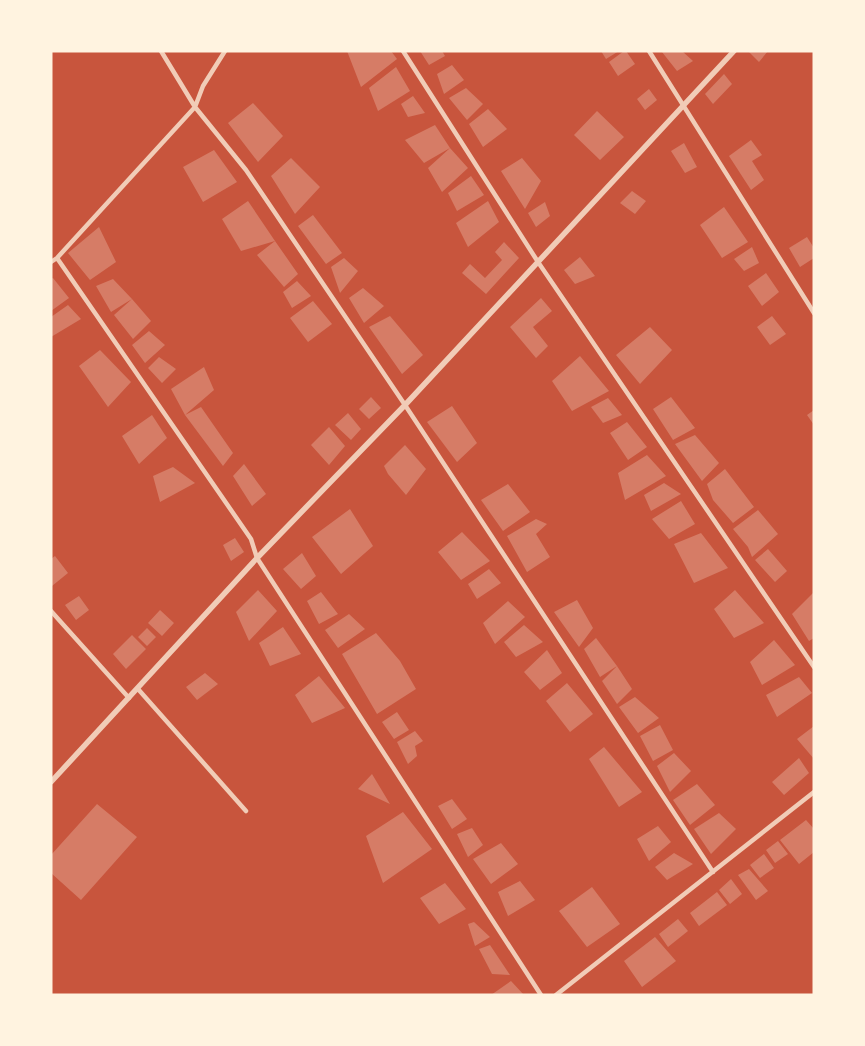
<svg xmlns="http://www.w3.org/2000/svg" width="865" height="1046" viewBox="0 0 865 1046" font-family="'Exo 2',sans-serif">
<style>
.building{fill:#d67c66}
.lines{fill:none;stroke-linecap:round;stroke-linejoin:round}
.minor{stroke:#f1ccb7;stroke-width:4.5}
.tertiary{stroke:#f1ccb7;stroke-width:5.5}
</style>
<rect width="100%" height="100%" fill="#c8553d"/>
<path class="building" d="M347,51H391L397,59L361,87Z
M420,51H442L445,56L429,65Z
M601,51H619L606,59Z
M624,51H626L635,64L618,76L609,62Z
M663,51H682L693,61L677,71L662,52Z
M748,51H768L759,62Z
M452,65L464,80L444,94L437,74Z
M396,67L410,91L378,111L369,88Z
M724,74L732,84L713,104L705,94Z
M466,88L483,104L467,120L449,98Z
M649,89L657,100L645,110L637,99Z
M413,96L425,113L408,117L401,104Z
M253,103L283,136L258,162L228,123Z
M488,109L507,129L483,147L469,124Z
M597,111L624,137L600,160L574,135Z
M435,125L450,148L468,168L442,192L428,168L450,148L424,163L405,140Z
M751,140L762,155L752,161L764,180L751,190L729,156Z
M684,143L697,167L685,173L671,151Z
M214,150L237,182L203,202L183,167Z
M291,158L320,187L295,214L271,176Z
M522,158L541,181L525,209L501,171Z
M471,176L484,195L457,211L448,193Z
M632,191L646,201L635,214L620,203Z
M248,201L275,241L241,251L222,219Z
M488,201L499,222L468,247L456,223Z
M545,202L550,216L536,227L528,213Z
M724,207L748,242L722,258L700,225Z
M313,215L342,253L326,264L298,226Z
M99,227L116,262L90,280L68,253Z
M807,237L814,248V258L800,267L789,248Z
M275,241L298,274L284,287L257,255Z
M504,242L519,258L486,294L462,273L470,264L485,278L502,260L495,252Z
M752,247L759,263L744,271L734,259Z
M580,257L595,276L575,284L564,270Z
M344,258L358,271L340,293L331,267Z
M766,273L779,292L762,306L748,286Z
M53,278L69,298L51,311V279Z
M113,279L132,299L151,321L133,339L114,315L132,299L111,312L96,286Z
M297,281L311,296L292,308L283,292Z
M363,288L384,306L364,323L349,298Z
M541,298L552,311L533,327L548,346L536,358L510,327Z
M313,301L332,324L308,342L290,318Z
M68,305L81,319L51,337V317Z
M390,316L423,355L402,374L369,327Z
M772,316L786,334L770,345L757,327Z
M650,327L672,350L640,384L616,355Z
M149,331L165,345L145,363L132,345Z
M100,350L131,382L108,407L79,366Z
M580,356L609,391L572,411L552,381Z
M159,357L176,369L162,383L148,368Z
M204,367L214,390L185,415L201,407L233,453L223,466L185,415L171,389Z
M371,397L381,408L369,419L359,409Z
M671,397L695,428L673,440L653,409Z
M608,398L622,415L603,423L591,407Z
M452,406L477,443L457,462L427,422Z
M814,410V425L807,415Z
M348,413L361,429L351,440L335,425Z
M152,415L167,438L139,464L122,436Z
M627,422L647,447L628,460L610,433Z
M329,427L345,446L329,465L311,445Z
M695,435L719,463L702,481L675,444Z
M405,445L426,469L406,495L388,474L384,466Z
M647,455L666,476L625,500L618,473Z
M244,464L266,494L252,506L233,476Z
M173,467L195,483L160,502L153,476Z
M725,469L754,507L733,523L713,500L707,484Z
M664,483L681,494L651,511L644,495Z
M508,484L530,512L503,531L481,500Z
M681,501L695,524L669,539L652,519Z
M350,509L373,546L341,574L312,537Z
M758,510L778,534L752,557L748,547L733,529Z
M536,519L547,524L536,534L550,557L527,572L507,536Z
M462,532L490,561L461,580L438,552Z
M701,533L728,568L694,583L674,544Z
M235,538L244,552L231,561L223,545Z
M768,549L787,571L775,582L755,560Z
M302,553L316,576L301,589L283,569Z
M55,556L68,573L52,586L51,559Z
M489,569L501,583L477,599L468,584Z
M258,590L277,611L249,641L236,612Z
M735,590L764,623L734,638L714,609Z
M321,592L338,614L319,624L307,601Z
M814,592V638L809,641L792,614Z
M79,596L89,610L76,620L65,605Z
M577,600L593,628L579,647L554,612Z
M508,601L525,617L495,644L483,623Z
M160,610L174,623L162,636L148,623Z
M349,614L365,629L338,648L325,630Z
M524,625L543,642L516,657L504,642Z
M283,627L301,654L270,666L259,643Z
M147,628L156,637L147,646L138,637Z
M376,633L400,661L416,689L377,714L342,654Z
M132,635L146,649L126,669L113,654Z
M596,638L617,666L600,677L584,649Z
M774,640L795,665L762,685L750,662Z
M547,650L562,673L540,690L524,672Z
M617,666L632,689L617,704L602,681Z
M205,673L218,684L197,700L186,687Z
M319,676L345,708L312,723L295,695Z
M799,677L812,693L777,717L766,695Z
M567,683L593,714L570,732L546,701Z
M635,697L659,718L638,733L619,707Z
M397,712L409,730L394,739L382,722Z
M660,725L673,750L653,761L640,736Z
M814,726V759L797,739Z
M415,731L423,741L415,746L417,756L408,764L397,742Z
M604,747L642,792L619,807L589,759Z
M674,753L691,771L670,792L657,766Z
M799,758L809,773L784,795L772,782Z
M372,774L390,804L358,789Z
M697,784L715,805L690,825L673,800Z
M452,799L467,819L452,829L438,806Z
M97,804L137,837L81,900L51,873V855Z
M403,812L432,849L383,883L366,836Z
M719,813L736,829L711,854L694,829Z
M806,820L814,829V852L799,864L780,840Z
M658,826L671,842L649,861L637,839Z
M472,828L483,845L468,857L457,834Z
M778,841L788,854L775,863L766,850Z
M501,843L518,864L491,884L473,859Z
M674,853L693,864L667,880L655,867Z
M764,854L774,868L760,878L750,865Z
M749,869L768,891L756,900L738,875Z
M731,879L742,894L730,904L719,890Z
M520,881L535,900L508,916L498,892Z
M445,883L466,909L439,924L420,898Z
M592,887L620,924L587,947L559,911Z
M717,892L727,905L699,926L690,913Z
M678,919L688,931L668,947L659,934Z
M474,922L490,937L475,946L468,924Z
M655,937L676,961L642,987L624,961Z
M490,945L510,975L492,974L479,949Z
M511,981L524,995H491Z"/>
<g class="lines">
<path class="minor" d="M161,51L195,107L246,170L405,405L713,872
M403,51L538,262L814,667
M649,51L814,313
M57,258L251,539L257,558L541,995
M51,262L57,258L195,107L203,86L225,51
M51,611L129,698
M138,689L246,811
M556,995L814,792"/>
<path class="tertiary" d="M51,782L257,558L405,405L734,51"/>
</g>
<rect width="865" height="1046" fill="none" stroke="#fff3e0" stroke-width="105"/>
</svg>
